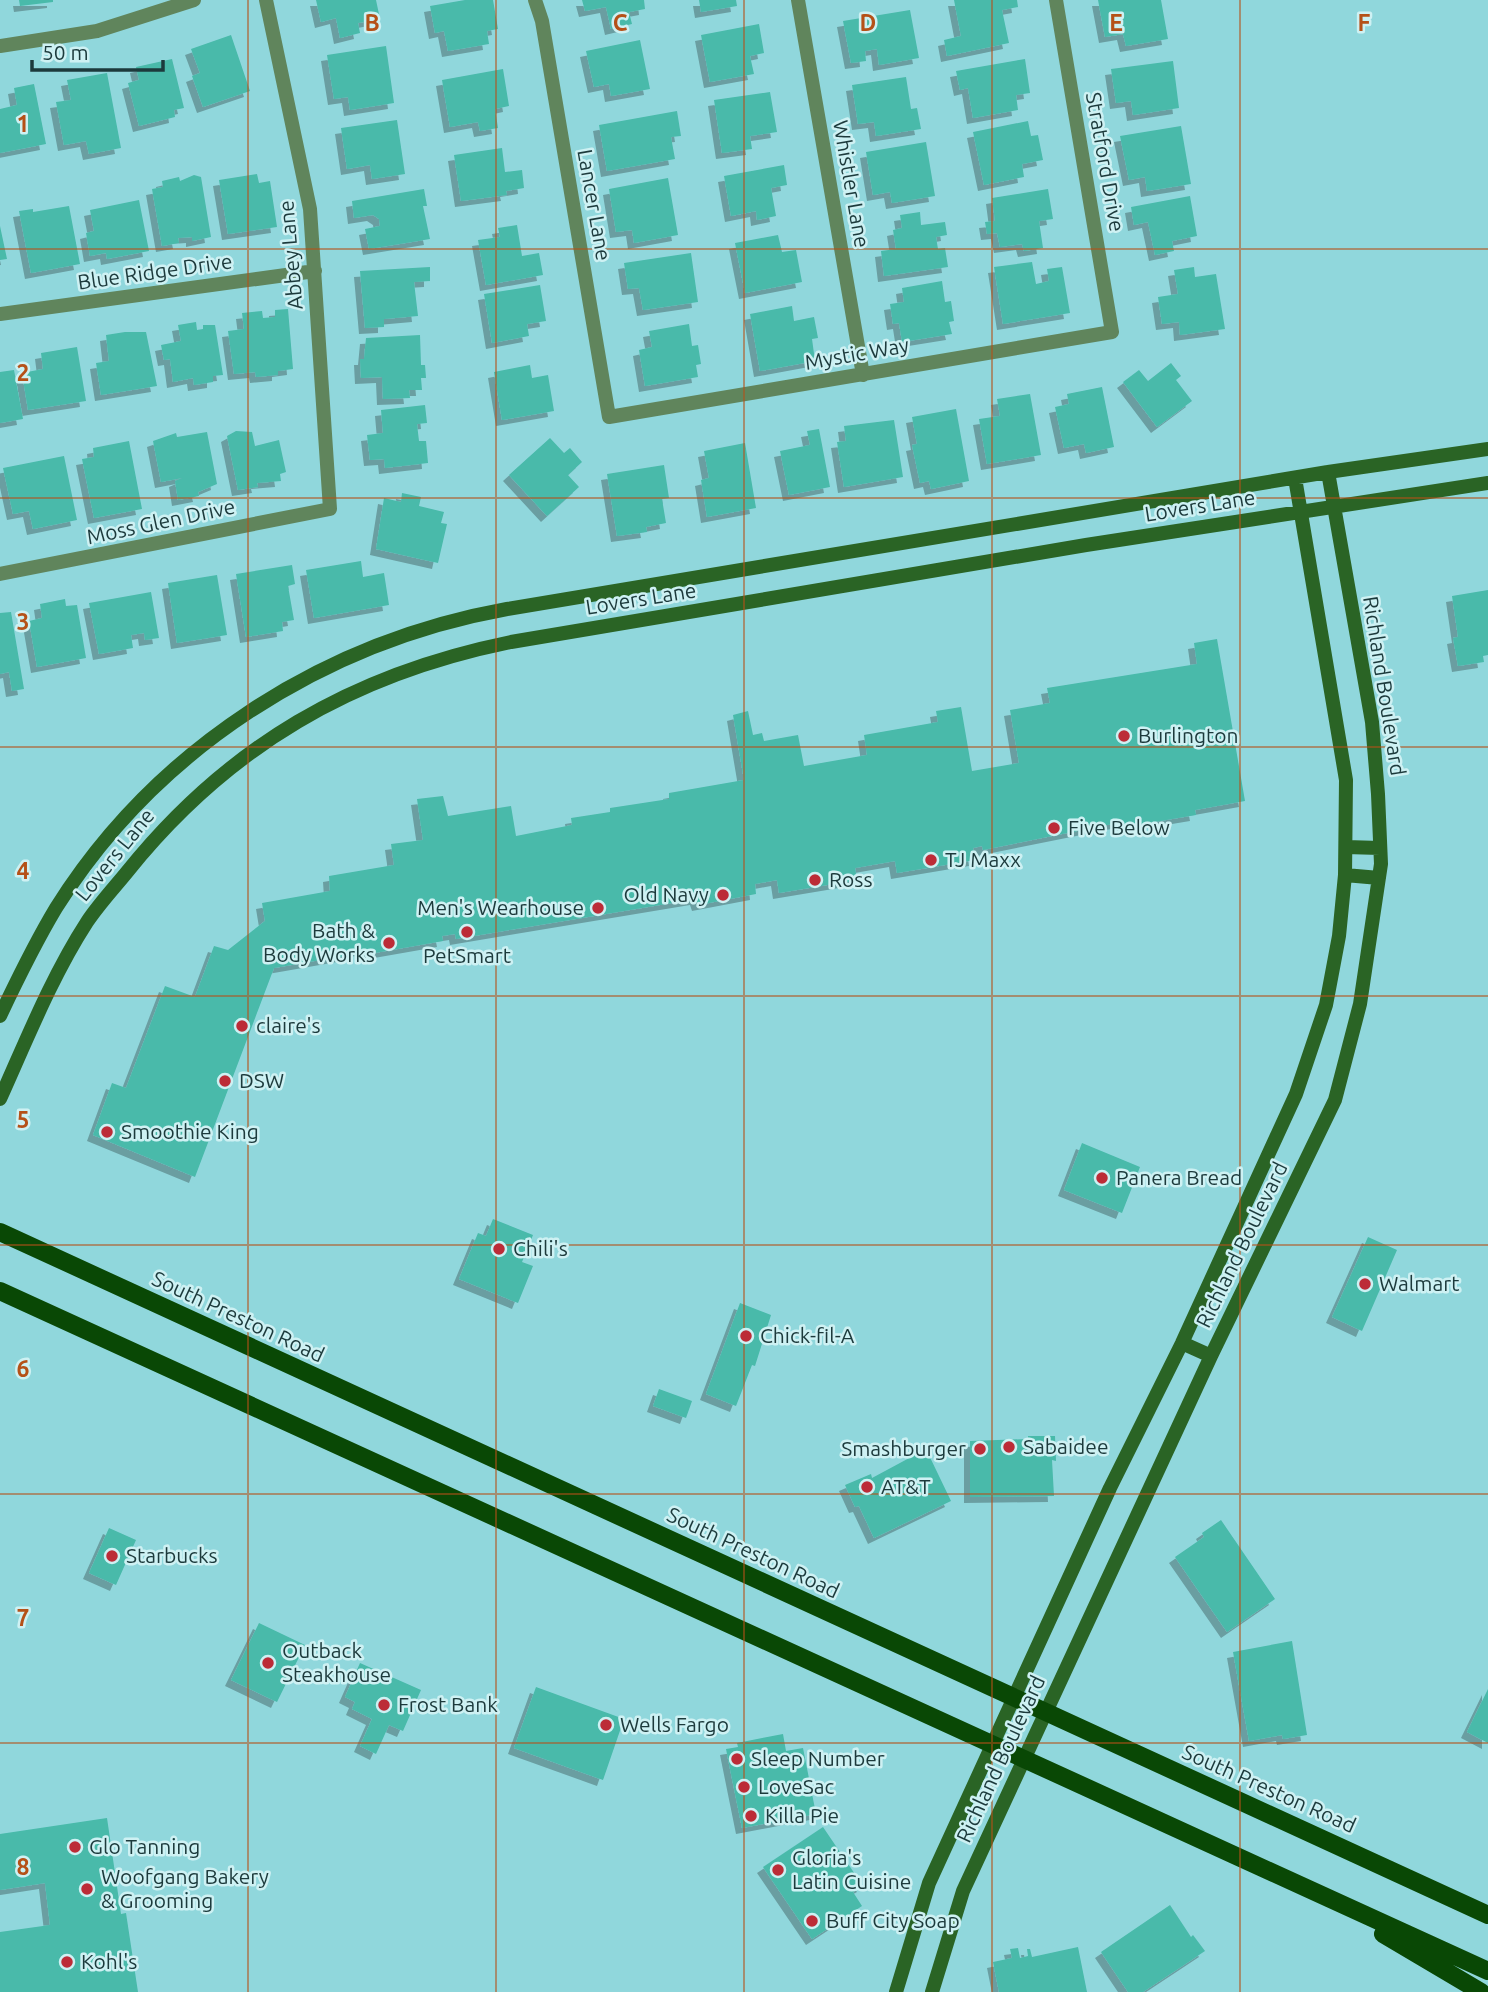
<svg xmlns="http://www.w3.org/2000/svg" width="1488" height="1992" viewBox="0 0 1488 1992" font-family="Ubuntu,sans-serif">
<style>
.building{fill:#48baaa;filter:url(#shadow)}
.lines{fill:none;stroke-linecap:round;stroke-linejoin:round}
.street{stroke:#60855c;stroke-width:14}
.secondary{stroke:#2a6425;stroke-width:14}
.primary{stroke:#094805;stroke-width:18}
.grid{fill:none;stroke:#b55118;stroke-width:2;stroke-opacity:0.55}
.poi-dot{fill:#bc2c37;stroke:#cef1f3;stroke-width:2.5}
.labels{text-anchor:middle;stroke-width:5;stroke-linejoin:round;paint-order:stroke}
.street-label{font-size:21px;fill:#1c3a3c;stroke:#cef1f3}
.poi-label{font-size:21px;fill:#1c3a3c;stroke:#cef1f3;text-anchor:start}
.grid-label{font-size:23px;text-anchor:middle;font-weight:bold;fill:#b55118;stroke:#cef1f3;stroke-width:5;stroke-linejoin:round;paint-order:stroke}
</style>
<defs>
<filter id="shadow"><feDropShadow dx="-6" dy="6" stdDeviation="0" flood-color="#0004"/></filter>
</defs>
<rect width="100%" height="100%" fill="#90d7dc"/>
<path class="building" d="M19,0H53V2L20,6Z
M316,0H376L380,19L358,23L360,33L340,38L336,18L321,22Z
M465,0H493L498,29L487,31L489,44L448,51L444,31L435,33L430,6Z
M582,0H644L645,9L629,12L632,24L611,29L606,7L585,11Z
M699,0H736L737,6L701,12Z
M954,0H1017L1018,7L1002,10L1009,43L947,56L944,40L961,36Z
M1098,0H1161L1168,39L1126,46L1123,34L1105,37Z
M910,10L919,58L879,65L877,49L865,51L866,61L851,63L843,21Z
M759,24L764,53L750,56L754,74L710,82L701,35Z
M231,35L250,91L203,107L192,76L200,73L191,49Z
M640,40L650,89L611,96L609,84L594,87L586,51Z
M386,46L394,103L350,110L348,97L334,99L327,55Z
M172,59L184,108L174,110L175,117L139,126L128,83L139,80L136,67Z
M1025,59L1030,93L1016,95L1018,110L973,118L968,88L960,90L956,71Z
M1173,61L1179,108L1133,115L1131,101L1116,103L1111,69Z
M503,69L509,106L495,109L498,128L480,131L478,122L450,127L442,80Z
M107,73L121,148L89,154L86,141L64,145L56,102L71,100L67,80Z
M906,77L911,109L917,108L921,129L876,136L874,122L858,124L852,85Z
M34,84L46,144L0,153V109L17,105L14,88Z
M770,92L777,132L750,136L752,149L722,153L714,100Z
M677,111L681,136L671,137L675,159L607,171L599,125Z
M397,120L405,174L372,179L370,165L347,169L341,128Z
M1028,121L1031,136L1038,135L1043,160L1022,164L1024,177L984,185L973,132Z
M1181,126L1191,184L1147,191L1145,177L1129,180L1120,136Z
M926,142L935,196L892,203L890,192L873,195L866,152Z
M502,148L505,172L522,170L524,188L506,191L507,195L461,201L454,155Z
M784,165L787,185L771,188L776,216L757,220L756,211L731,216L724,176Z
M257,174L259,183L270,181L277,227L228,234L219,180Z
M194,175L201,177L211,237L192,241V237L178,238L179,243L162,246L152,189L163,187L162,181L179,177L180,181Z
M668,178L678,235L634,243L632,230L616,232L609,189Z
M424,189L427,206H423L430,239L369,249L365,229L380,226L379,219L373,215L354,218L352,201Z
M1048,189L1053,219L1039,221L1043,248L1024,251L1022,244L1000,247L997,233L987,234L985,222L995,221L992,198Z
M1190,196L1197,236L1172,241L1174,251L1155,255L1148,222L1134,225L1131,207Z
M139,200L149,251L107,259L106,253L90,256L86,233L94,231L90,210Z
M69,206L80,264L31,273L19,211L33,209V212Z
M920,212L921,225L945,222L947,235L936,237L938,249L945,248L948,267L884,276L881,251L896,249L893,230L902,228L900,215Z
M517,225L522,256L539,253L543,275L486,285L478,240L500,237L498,228Z
M0,226L7,259L0,260Z
M778,235L782,252L796,250L802,282L745,293L735,243Z
M691,253L698,302L643,310L639,288L628,289L624,263Z
M1032,262L1036,284L1049,281L1047,269L1062,267L1070,313L1003,324L994,267Z
M430,267V281L414,282L418,316L384,319V327L365,328L360,271Z
M1194,267L1195,277L1216,274L1225,329L1180,335L1179,322L1162,324L1158,297L1178,294L1174,270Z
M942,281L945,302L951,301L954,321L949,322L952,334L902,342L899,323L893,324L890,304L904,302L902,288Z
M540,285L546,321L527,324L529,336L492,343L484,294Z
M792,306L794,321L814,317L818,338L812,339L815,361L760,371L750,314Z
M288,309L293,369L278,371V375L256,377L255,372L234,374L228,331L244,329L242,313L262,311L263,318L275,317V310Z
M196,322L197,330L203,329V325H215L223,375L213,376V382L194,385L193,378L173,382L170,359L164,360L161,345L181,341L178,325Z
M689,324L692,346L698,345L701,364L696,365L698,377L645,386L639,350L652,347L649,331Z
M125,332H146L157,386L101,395L96,363L109,361L106,335Z
M420,335L421,365H425L426,378H421L422,390H409L410,398L383,399L382,377L361,378L360,359H364L366,338Z
M77,347L86,401L28,410L22,373L43,369L41,353Z
M1171,363L1181,376L1176,380L1192,401L1157,427L1123,382L1139,370L1148,381Z
M530,365L532,378L548,375L554,411L502,420L494,372Z
M14,370L23,419L0,423V372Z
M1102,387L1114,447L1086,453L1084,444L1064,448L1055,407L1069,404L1067,394Z
M1030,394L1041,455L987,464L979,419L1000,416L997,399Z
M425,405L427,423L417,424L419,441H426L428,463L385,468L384,459L370,460L367,435L383,433L381,410Z
M956,409L969,481L931,489L929,481L920,483L912,445L917,444L912,417Z
M894,420L903,477L844,487L837,442L846,441L844,426Z
M819,429L830,487L789,495L780,451L810,445L807,431Z
M236,431L252,432L255,446L279,440L286,472L280,474L281,481L257,483L258,487L238,490L227,436Z
M207,432L217,484L198,492L199,496L178,500L175,481L182,478L161,482L153,441L176,433L177,437Z
M550,438L564,453L570,448L582,462L568,475L579,487L547,516L509,475Z
M129,441L142,509L94,518L82,459L94,457L93,448Z
M745,443L756,508L707,517L701,480L709,478L704,451Z
M64,456L77,520L33,529L29,511L13,514L3,468Z
M664,465L669,498L662,499L666,523L646,527L647,532L617,536L607,474Z
M402,493L421,497L419,506L444,512L441,523L447,524L438,563L376,549L384,498L401,502Z
M361,561L363,577L384,573L389,605L314,618L306,570Z
M292,565L295,584L288,586L294,620L282,622L283,631L246,637L236,574Z
M217,575L227,635L177,643L168,583Z
M1488,590V655L1483,656L1484,662L1458,666L1453,638L1458,637L1452,596Z
M151,592L159,638L145,640L144,633L131,635L133,648L99,654L89,603Z
M65,599L66,606L77,605L86,658L37,667L29,621L42,618L40,604Z
M11,612L24,689L12,691L9,672L0,674V613Z
M1217,639L1245,801L1195,810L1196,815L1118,828L1117,823L983,850L982,846L973,848L975,860L897,873L895,861L855,868L857,880L779,893L777,880L755,884L756,894L698,905L696,899L456,939L455,934L442,936L443,941L363,955L362,950L343,953V956L274,968L195,1177L93,1135L112,1083L126,1088L165,986L195,997L214,946L228,950L265,921L262,903L330,891L329,876L394,865L391,844L423,840L417,799L443,796L448,816L511,806L516,836L572,825L571,818L610,812V808L669,799V793L744,780L733,715L748,711L753,735L762,733L764,741L798,735L804,766L867,755L864,735L938,722L936,711L961,707L972,771L1019,763L1010,710L1050,703L1047,688L1197,664L1194,643Z
M1082,1143L1140,1167L1122,1213L1064,1190Z
M493,1219L533,1235L522,1262L533,1266L518,1303L459,1279L478,1233L486,1236Z
M1368,1237L1397,1250L1362,1331L1332,1317Z
M740,1303L771,1315L755,1366L752,1365L736,1406L706,1394Z
M659,1389L692,1401L686,1418L653,1406Z
M1028,1436H1055L1056,1461L1052,1460L1054,1496L970,1497V1441L1028,1439Z
M926,1449L951,1501L874,1538L859,1506L855,1507L845,1485L871,1474L872,1478Z
M1221,1520L1275,1599L1227,1632L1175,1557L1204,1537L1202,1533Z
M109,1528L136,1540L116,1585L89,1573Z
M259,1623L305,1645L277,1702L231,1680Z
M1292,1641L1307,1735L1283,1739L1282,1735L1249,1741L1233,1652Z
M360,1663L421,1690L403,1731L389,1725L376,1754L360,1746L372,1719L352,1709L355,1702L345,1697Z
M536,1687L624,1719L603,1780L514,1748Z
M1488,1689V1743L1467,1732Z
M783,1734L786,1751L803,1748L816,1814L742,1828L726,1749L738,1747L737,1743Z
M107,1818L121,1914L126,1913L138,1992H0V1932L50,1925L45,1883L0,1890V1834Z
M823,1827L863,1886L853,1892L862,1906L812,1939L763,1867Z
M1170,1905L1191,1937L1193,1935L1205,1951L1143,1992H1128L1101,1952Z
M1078,1947L1087,1992H999L993,1962L1012,1958L1010,1949L1018,1948L1020,1958L1028,1956L1027,1949H1030L1032,1957Z"/>
<g class="lines">
<path class="street" d="M535,0L542,21L609,417L1112,332L1056,0
M798,0L863,375
M0,46L97,31L194,0
M0,314L315,271
M0,574L330,509L310,209L266,0"/>
<path class="secondary" d="M1346,847L1380,848
M1345,875L1379,878
M0,1016C17,980 35,943 56,908C156,749 323,642 507,609L1328,472L1488,449
M0,1099C27,1039 52,976 87,922C99,904 114,888 127,872C228,746 353,674 511,642L1086,545L1488,483
M1182,1343L1211,1356
M896,1992L929,1883L1110,1488L1182,1343L1296,1094L1326,1005L1339,936L1345,875L1346,780L1295,478
M932,1992L963,1891L1211,1356L1335,1100L1360,1004L1381,864L1378,794L1372,722L1328,472"/>
<path class="primary" d="M0,1232L1488,1915
M0,1291L1488,1971
M1383,1934L1481,1992"/>
</g>
<path class="grid" d="M248,0V1992M496,0V1992M744,0V1992M992,0V1992M1240,0V1992M0,249H1488M0,498H1488M0,747H1488M0,996H1488M0,1245H1488M0,1494H1488M0,1743H1488"/>
<g class="poi-dot">
<circle cx="1124" cy="736" r="7"/>
<circle cx="1054" cy="828" r="7"/>
<circle cx="931" cy="860" r="7"/>
<circle cx="815" cy="880" r="7"/>
<circle cx="723" cy="895" r="7"/>
<circle cx="598" cy="908" r="7"/>
<circle cx="467" cy="932" r="7"/>
<circle cx="389" cy="943" r="7"/>
<circle cx="242" cy="1026" r="7"/>
<circle cx="225" cy="1081" r="7"/>
<circle cx="107" cy="1132" r="7"/>
<circle cx="1102" cy="1178" r="7"/>
<circle cx="499" cy="1249" r="7"/>
<circle cx="1365" cy="1284" r="7"/>
<circle cx="746" cy="1336" r="7"/>
<circle cx="1009" cy="1447" r="7"/>
<circle cx="980" cy="1449" r="7"/>
<circle cx="867" cy="1487" r="7"/>
<circle cx="112" cy="1556" r="7"/>
<circle cx="268" cy="1663" r="7"/>
<circle cx="384" cy="1705" r="7"/>
<circle cx="606" cy="1725" r="7"/>
<circle cx="737" cy="1759" r="7"/>
<circle cx="744" cy="1787" r="7"/>
<circle cx="751" cy="1816" r="7"/>
<circle cx="75" cy="1847" r="7"/>
<circle cx="778" cy="1870" r="7"/>
<circle cx="87" cy="1889" r="7"/>
<circle cx="812" cy="1921" r="7"/>
<circle cx="67" cy="1962" r="7"/>
</g>
<g class="labels">
<g class="street-label">
<text transform="translate(1105 162) rotate(80)" y="7">Stratford Drive</text>
<text transform="translate(851 184) rotate(80)" y="7">Whistler Lane</text>
<text transform="translate(594 205) rotate(80)" y="7">Lancer Lane</text>
<text transform="translate(291 255) rotate(-95)" y="7">Abbey Lane</text>
<text transform="translate(155 272) rotate(-8)" y="7">Blue Ridge Drive</text>
<text transform="translate(857 354) rotate(-10)" y="7">Mystic Way</text>
<text transform="translate(1200 506) rotate(-9)" y="7">Lovers Lane</text>
<text transform="translate(161 522) rotate(-12)" y="7">Moss Glen Drive</text>
<text transform="translate(641 599) rotate(-9)" y="7">Lovers Lane</text>
<text transform="translate(1384 686) rotate(81)" y="7">Richland Boulevard</text>
<text transform="translate(115 855) rotate(-51)" y="7">Lovers Lane</text>
<text transform="translate(1242 1245) rotate(-64)" y="7">Richland Boulevard</text>
<text transform="translate(238 1317) rotate(25)" y="7">South Preston Road</text>
<text transform="translate(753 1553) rotate(25)" y="7">South Preston Road</text>
<text transform="translate(1001 1759) rotate(-65)" y="7">Richland Boulevard</text>
<text transform="translate(1269 1789) rotate(24)" y="7">South Preston Road</text>
</g>
<g class="poi-label">
<text x="1138" y="743">Burlington</text>
<text x="1068" y="835">Five Below</text>
<text x="945" y="867">TJ Maxx</text>
<text x="829" y="887">Ross</text>
<text x="709" y="902" text-anchor="end">Old Navy</text>
<text x="584" y="915" text-anchor="end">Men's Wearhouse</text>
<text x="375" y="938" text-anchor="end">Bath &amp;<tspan x="375" dy="24">Body Works</tspan></text>
<text x="467" y="963" text-anchor="middle">PetSmart</text>
<text x="256" y="1033">claire's</text>
<text x="239" y="1088">DSW</text>
<text x="121" y="1139">Smoothie King</text>
<text x="1116" y="1185">Panera Bread</text>
<text x="513" y="1256">Chili's</text>
<text x="1379" y="1291">Walmart</text>
<text x="760" y="1343">Chick-fil-A</text>
<text x="1023" y="1454">Sabaidee</text>
<text x="966" y="1456" text-anchor="end">Smashburger</text>
<text x="881" y="1494">AT&amp;T</text>
<text x="126" y="1563">Starbucks</text>
<text x="282" y="1658">Outback<tspan x="282" dy="24">Steakhouse</tspan></text>
<text x="398" y="1712">Frost Bank</text>
<text x="620" y="1732">Wells Fargo</text>
<text x="751" y="1766">Sleep Number</text>
<text x="758" y="1794">LoveSac</text>
<text x="765" y="1823">Killa Pie</text>
<text x="89" y="1854">Glo Tanning</text>
<text x="792" y="1865">Gloria's<tspan x="792" dy="24">Latin Cuisine</tspan></text>
<text x="101" y="1884">Woofgang Bakery<tspan x="101" dy="24">&amp; Grooming</tspan></text>
<text x="826" y="1928">Buff City Soap</text>
<text x="81" y="1969">Kohl's</text>
</g>
</g>
<g class="grid-label">
<text x="372" y="31">B</text>
<text x="620" y="31">C</text>
<text x="868" y="31">D</text>
<text x="1116" y="31">E</text>
<text x="1364" y="31">F</text>
<text x="23" y="132">1</text>
<text x="23" y="381">2</text>
<text x="23" y="630">3</text>
<text x="23" y="879">4</text>
<text x="23" y="1128">5</text>
<text x="23" y="1377">6</text>
<text x="23" y="1626">7</text>
<text x="23" y="1875">8</text>
</g>
<path d="M32 60v10h131v-10" fill="none" stroke="#1c3a3c" stroke-width="3.5"/>
<text x="42" y="60" font-size="21" fill="#1c3a3c" stroke="#cef1f3" stroke-width="5" paint-order="stroke">50 m</text>
</svg>
